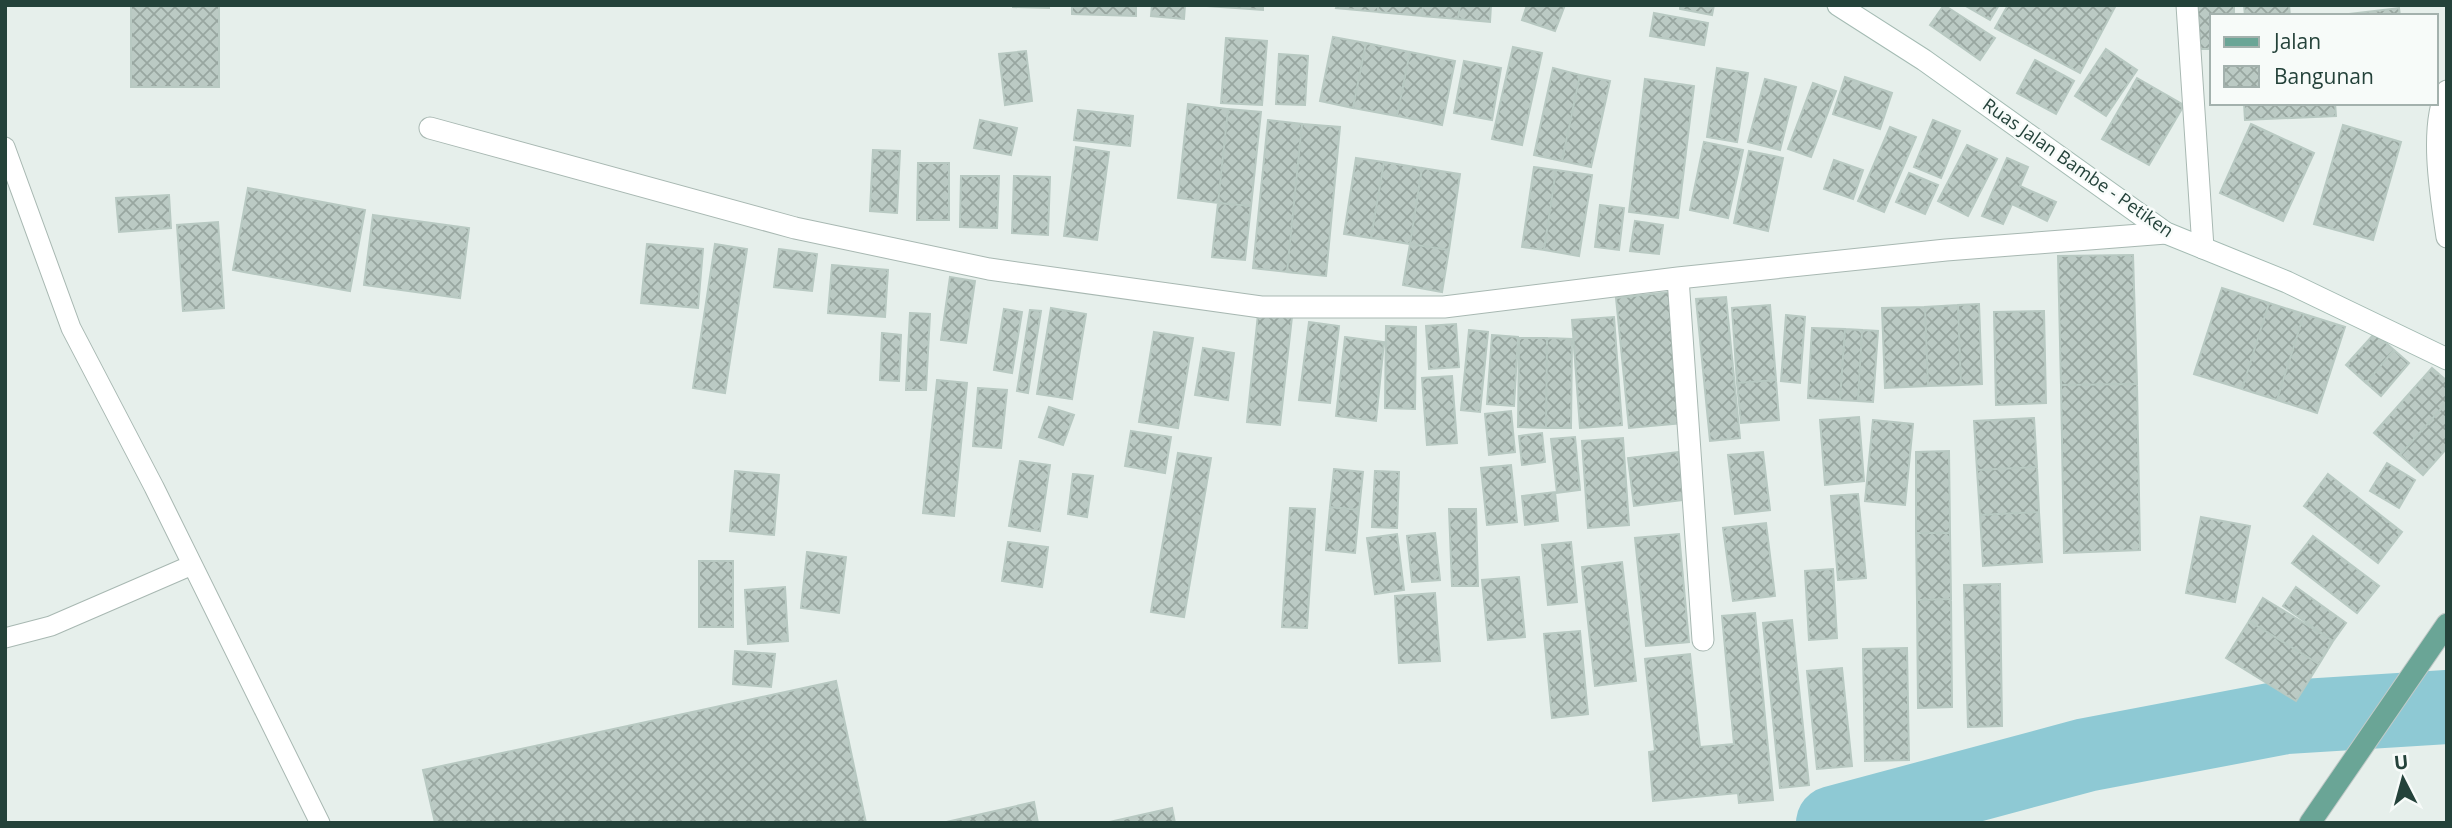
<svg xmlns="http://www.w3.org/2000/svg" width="2452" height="828" viewBox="0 0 2452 828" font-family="'Open Sans',sans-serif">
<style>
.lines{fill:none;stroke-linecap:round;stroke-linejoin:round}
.river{stroke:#8ec9d4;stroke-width:74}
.building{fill:url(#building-cross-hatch);stroke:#b8c9c2;stroke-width:2}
.lane-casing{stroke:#a8b8b2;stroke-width:21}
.street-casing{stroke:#a8b8b2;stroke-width:23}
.secondary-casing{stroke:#a4bbb3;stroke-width:23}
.primary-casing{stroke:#c2cac8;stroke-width:23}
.lane{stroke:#fff;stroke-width:19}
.street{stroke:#fff;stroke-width:21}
.secondary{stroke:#fff;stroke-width:21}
.primary{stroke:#6aa596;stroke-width:21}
.labels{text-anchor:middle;stroke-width:5;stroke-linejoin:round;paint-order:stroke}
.street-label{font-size:18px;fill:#24423a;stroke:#f7fbf9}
</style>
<defs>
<pattern id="building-cross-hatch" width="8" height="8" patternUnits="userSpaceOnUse" patternTransform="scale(1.75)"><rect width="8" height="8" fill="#bbcac4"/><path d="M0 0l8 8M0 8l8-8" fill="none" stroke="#98a6a0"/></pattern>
</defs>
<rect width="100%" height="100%" fill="#e6efeb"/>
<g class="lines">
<path class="river" d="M1833,823L2086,755L2286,717L2447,707"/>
</g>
<path class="building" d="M131,5H219V87H131Z
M1013,5H1049V8L1013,7Z
M1072,5H1136V16L1072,14Z
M1152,5H1185L1184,19L1151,16Z
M1192,5H1263V10Z
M1337,5H1378V12L1336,8Z
M1378,5H1423L1422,16L1378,12Z
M1423,5H1460L1458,19L1422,16Z
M1460,5H1491L1490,22L1458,19Z
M1527,5H1565L1555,31L1522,20Z
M1680,5H1714L1712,15L1680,9Z
M1944,5L1995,38L1980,60L1930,25Z
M1964,5H1999L1990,20Z
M2008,5H2116L2080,73L1995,28Z
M2194,5H2234V16H2212V49H2197Z
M2244,5H2289L2290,16H2245Z
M2399,8L2400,16H2332Z
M1654,13L1708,23L1704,45L1650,36Z
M1333,37L1366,43L1353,108L1320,101Z
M1226,38L1267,41L1262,105L1221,103Z
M1366,43L1410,52L1397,116L1353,108Z
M1513,47L1542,53L1522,145L1492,139Z
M2106,49L2137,70L2106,116L2075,96Z
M1026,51L1032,101L1005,105L999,54Z
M1410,52L1455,61L1442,125L1397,116Z
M1279,54L1308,56L1305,105L1276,104Z
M2035,60L2074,81L2056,114L2017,93Z
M1464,61L1501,68L1492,120L1454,113Z
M1553,68L1580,75L1562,161L1534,155Z
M1717,68L1748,73L1737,142L1707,137Z
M1580,75L1610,81L1591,167L1562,161Z
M1845,77L1892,93L1880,129L1833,114Z
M2137,78L2184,105L2149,165L2102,139Z
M1645,79L1694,86L1678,218L1629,212Z
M1765,79L1796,87L1780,150L1748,142Z
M1813,83L1836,91L1811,157L1788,149Z
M2244,103H2335L2336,116L2245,120Z
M1188,104L1228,109L1218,203L1178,198Z
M1228,109L1261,112L1251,206L1218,203Z
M1078,110L1133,116L1130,146L1074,140Z
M980,120L1017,128L1011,155L974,148Z
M1268,120L1302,124L1287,272L1253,268Z
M1933,120L1960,131L1941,178L1914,167Z
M1302,124L1340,127L1326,276L1287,272Z
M2251,124L2314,153L2283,221L2220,193Z
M2343,125L2401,142L2373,240L2314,224Z
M1890,127L1916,137L1884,212L1858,201Z
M1704,142L1743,150L1728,218L1690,210Z
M1967,145L1997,159L1968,216L1938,201Z
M1076,147L1109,152L1097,240L1064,236Z
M873,150L900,151L897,213L870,211Z
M1749,151L1783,158L1768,231L1734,223Z
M1356,158L1384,162L1371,238L1344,234Z
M2007,158L2028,167L2020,186L2056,202L2047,221L2012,204L2003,224L1982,216Z
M1834,160L1863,170L1853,199L1824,189Z
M1384,162L1422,168L1410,244L1371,238Z
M918,163H949V220H917Z
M1534,167L1556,170L1544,250L1522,247Z
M1422,168L1460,174L1449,250L1410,244Z
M1556,170L1592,175L1579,256L1544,250Z
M1909,173L1938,185L1925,214L1896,202Z
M961,176H999L997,228L960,227Z
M1014,176L1050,177L1048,235L1012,233Z
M248,188L365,210L350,291L233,270Z
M169,195L171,228L119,232L116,198Z
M1218,203L1251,206L1245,260L1212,257Z
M1600,205L1624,208L1619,250L1595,247Z
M373,215L469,228L460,298L364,285Z
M1635,221L1663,225L1659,254L1630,251Z
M218,222L224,308L183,311L177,225Z
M647,244L703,249L698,308L641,303Z
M715,244L747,249L725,393L693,388Z
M1410,244L1449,250L1442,292L1403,285Z
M779,249L817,254L812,291L774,287Z
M2133,255L2137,384L2061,385L2058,256Z
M832,265L888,270L885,317L828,313Z
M950,277L975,281L966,343L941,340Z
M2222,288L2269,303L2242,389L2194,374Z
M1670,292L1683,423L1629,428L1616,298Z
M1726,297L1740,438L1710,441L1696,299Z
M2269,303L2304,314L2277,400L2242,389Z
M1979,304L1982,384L1961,385L1958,305Z
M1770,305L1776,380L1737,383L1732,308Z
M1958,305L1961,385L1928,386L1925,307Z
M1925,307L1928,386L1885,388L1882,308Z
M1051,308L1086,314L1072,399L1037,394Z
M1004,309L1022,312L1012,373L994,370Z
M1030,310L1041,311L1028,393L1017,391Z
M2044,311L2046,403L1996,405L1994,312Z
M910,313L930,314L926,390H906Z
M1258,314L1292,317L1280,425L1247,422Z
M2304,314L2345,327L2317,413L2277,400Z
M1786,315L1805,317L1800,383L1781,381Z
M1614,317L1622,425L1580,428L1572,320Z
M1309,322L1339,326L1330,403L1299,400Z
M1456,324L1459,367L1429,369L1426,326Z
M1386,326L1416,327L1415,409L1385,408Z
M1812,328L1845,329L1840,400L1808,398Z
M1845,329L1862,330L1858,401L1840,400Z
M1469,330L1488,332L1480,412L1461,410Z
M1862,330L1878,331L1873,402L1858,401Z
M1154,332L1193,338L1178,428L1139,422Z
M882,333L901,335L899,381L880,380Z
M2375,333L2394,350L2366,383L2346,365Z
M1492,335L1518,337L1514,406L1487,404Z
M1345,337L1384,342L1376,421L1336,416Z
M1519,338H1547L1546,428L1518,427Z
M1547,338L1572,339L1571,428H1546Z
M1203,348L1234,353L1228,400L1195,395Z
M2394,350L2409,363L2381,396L2366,383Z
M2432,368L2447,381V402L2400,455L2374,433Z
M1452,376L1457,443L1427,445L1422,378Z
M937,380L967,383L954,516L923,513Z
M1776,380L1779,420L1741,423L1737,383Z
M2137,384L2140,550L2064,553L2061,385Z
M978,388L1007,390L1001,448L973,446Z
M2447,402V448L2423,475L2400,455Z
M1049,407L1074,415L1063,445L1039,437Z
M1511,411L1515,452L1489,455L1485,414Z
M1859,417L1864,481L1825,485L1820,420Z
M2034,418L2037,467L1977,470L1974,421Z
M1873,420L1913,424L1905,505L1865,501Z
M1131,431L1171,437L1165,473L1125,466Z
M1542,433L1545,462L1522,465L1519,436Z
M1575,437L1580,490L1557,493L1551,439Z
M1623,438L1629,525L1588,528L1582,441Z
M1949,451L1950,533H1916V452Z
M1678,452L1684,500L1634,506L1628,458Z
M1763,452L1770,510L1735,514L1728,455Z
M1178,453L1211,458L1184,617L1151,612Z
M1020,461L1050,465L1040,531L1009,526Z
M2387,463L2415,480L2399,508L2370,491Z
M1511,465L1517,522L1487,525L1481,468Z
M2037,467L2039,512L1980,515L1977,470Z
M1334,469L1363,472L1359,510L1330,507Z
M735,471L779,475L774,535L730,531Z
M1375,471L1399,472L1397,528L1372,527Z
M1073,474L1093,476L1087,517L1068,514Z
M2328,474L2402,532L2378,563L2304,506Z
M1555,492L1558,521L1525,525L1522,496Z
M1858,494L1866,578L1838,580L1831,496Z
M1330,507L1359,510L1355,553L1326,550Z
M1290,508L1315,509L1307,628L1282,627Z
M1449,509H1476L1478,586H1452Z
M2039,512L2042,562L1983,566L1980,515Z
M2201,517L2250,526L2235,602L2186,593Z
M1766,523L1775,596L1733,601L1723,528Z
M1435,533L1440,580L1412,582L1407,536Z
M1916,533H1950L1951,599L1917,600Z
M1397,534L1404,590L1375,594L1367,538Z
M1679,534L1689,642L1646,646L1635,538Z
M2313,536L2379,586L2357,613L2292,563Z
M1008,542L1048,547L1042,587L1002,581Z
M1571,542L1577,602L1548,605L1542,545Z
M807,552L846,557L839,613L801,608Z
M699,561H733V627H699Z
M1622,562L1636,681L1595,686L1582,567Z
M1833,569L1837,638L1809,640L1805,571Z
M1519,577L1525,637L1488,640L1482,580Z
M2000,584L2002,726L1968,727L1964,585Z
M785,587L788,641L748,644L745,590Z
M2296,587L2346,623L2333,641L2283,606Z
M1435,593L1440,661L1399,663L1395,596Z
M2263,598L2333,641L2319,664L2249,621Z
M1951,599L1952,707L1918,708L1917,600Z
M1755,613L1773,800L1739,803L1738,793L1653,801L1649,752L1655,751L1645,659L1690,654L1700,747L1734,744L1722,616Z
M1792,620L1809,785L1780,788L1763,623Z
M2249,621L2319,664L2296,701L2226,658Z
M1580,631L1588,714L1552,718L1544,634Z
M1907,648L1909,760L1865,761L1863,649Z
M735,651L775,654L771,687L733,684Z
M1842,668L1852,766L1817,769L1807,671Z
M836,681L866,823H435L423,770Z
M1034,802L1038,823H942Z
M1172,808L1175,823H1105Z"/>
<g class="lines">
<defs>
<path id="lane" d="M5,147L71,328L154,487L320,823
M5,638L51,626L192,565"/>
<path id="street" d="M2187,5L2203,248
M2447,91C2429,126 2441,197 2447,237
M430,128L795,228L989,269L1261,307H1444L1678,278L1946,250L2166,233
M1678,278L1703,640"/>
<path id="secondary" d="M1838,5L1924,60L2166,233L2287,282L2447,359"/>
<path id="primary" d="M2310,823L2447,624"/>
</defs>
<use href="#lane" class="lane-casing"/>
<use href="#street" class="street-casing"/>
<use href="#secondary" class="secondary-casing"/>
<use href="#primary" class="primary-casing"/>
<use href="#lane" class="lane"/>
<use href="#street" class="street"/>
<use href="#secondary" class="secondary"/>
<use href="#primary" class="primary"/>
</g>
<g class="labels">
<g class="street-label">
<text transform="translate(2078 168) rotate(35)" y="6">Ruas Jalan Bambe - Petiken</text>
</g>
</g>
<rect width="2452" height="828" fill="none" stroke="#24423a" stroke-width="14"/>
<rect x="2210" y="14" width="228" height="91" fill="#f7fbf9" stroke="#a3b1ad" stroke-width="2"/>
<rect x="2224" y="37" width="35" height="10" fill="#6aa596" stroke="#a3b1ad" stroke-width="2"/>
<text x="2274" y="49" font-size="21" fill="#24423a">Jalan</text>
<rect x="2224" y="66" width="35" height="21" fill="url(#building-cross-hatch)" stroke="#a3b1ad" stroke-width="2"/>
<text x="2274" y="84" font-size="21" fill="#24423a">Bangunan</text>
<g transform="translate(2403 779) rotate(354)" stroke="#f7fbf9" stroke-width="5" paint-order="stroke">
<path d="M0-5L12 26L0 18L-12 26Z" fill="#24423a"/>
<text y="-10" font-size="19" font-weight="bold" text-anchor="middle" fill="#24423a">U</text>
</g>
</svg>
